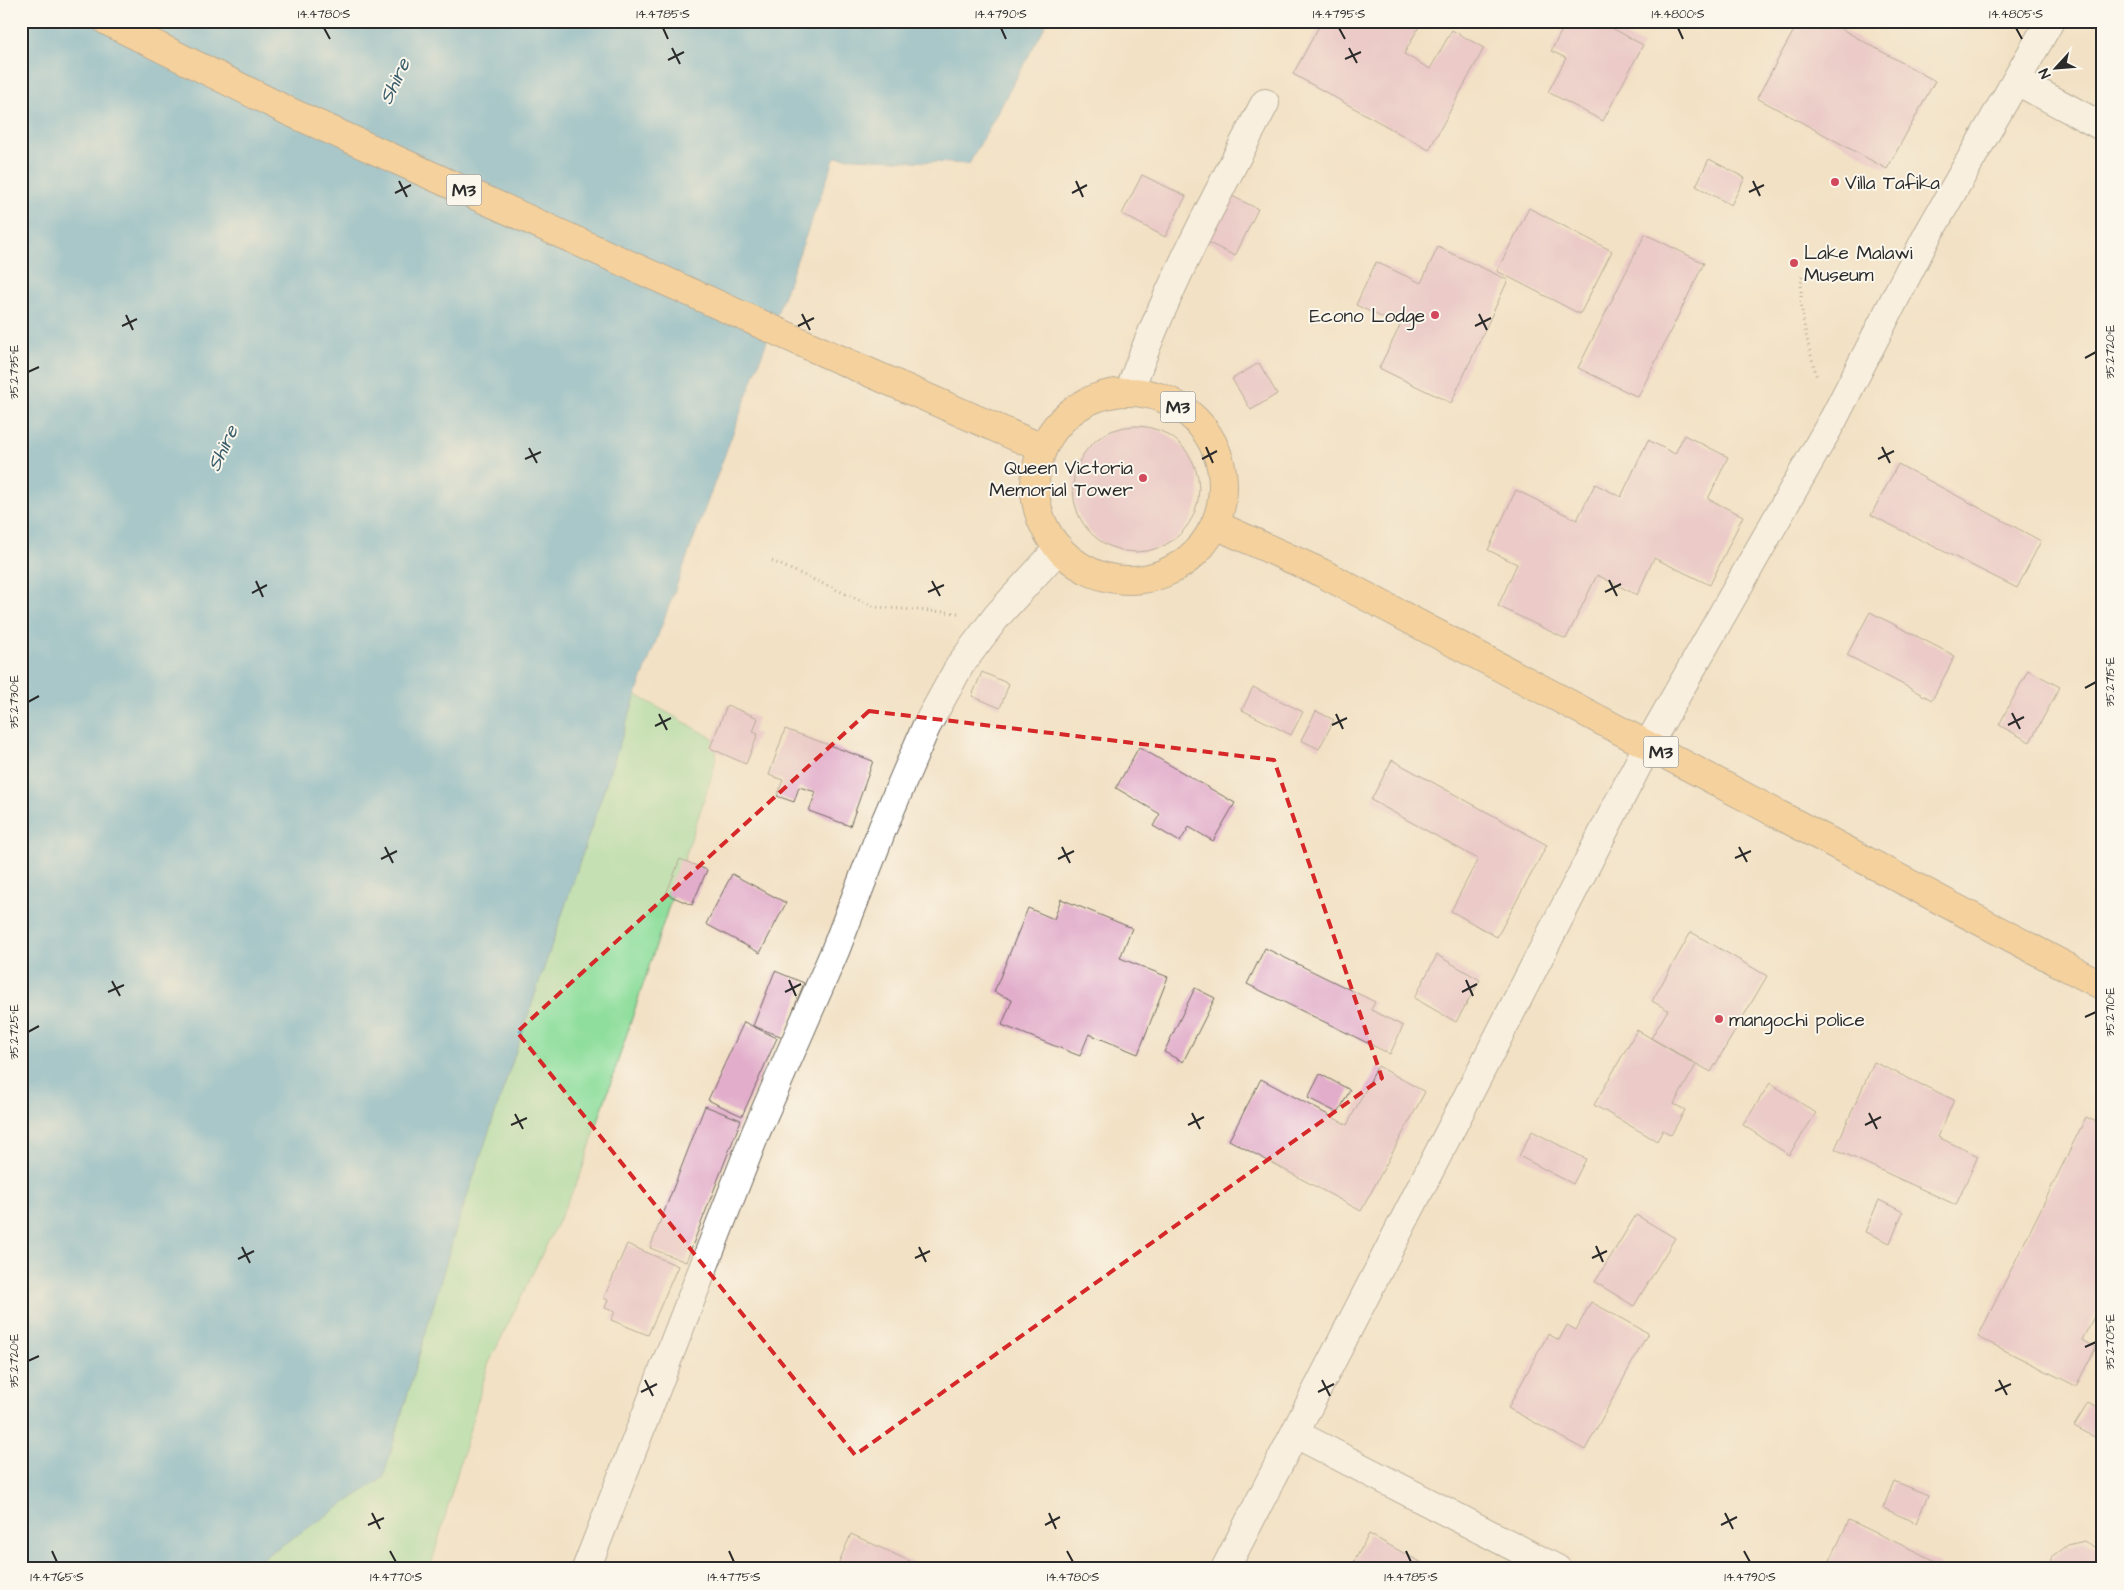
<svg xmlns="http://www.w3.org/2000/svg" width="2124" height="1590" viewBox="0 0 2124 1590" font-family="'Architects Daughter',sans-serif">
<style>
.green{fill:#8fde9d;stroke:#5d8464}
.water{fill:#51a7cd;stroke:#3e697c}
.building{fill:#e2adcb}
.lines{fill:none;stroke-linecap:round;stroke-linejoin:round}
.minor-casing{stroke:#716b61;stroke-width:30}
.trunk-casing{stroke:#716b61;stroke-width:30}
.path{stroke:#716b61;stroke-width:3;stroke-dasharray:1 4;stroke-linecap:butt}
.minor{stroke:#fff;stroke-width:28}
.trunk{stroke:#f9be6d;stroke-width:28}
.marked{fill:none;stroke:#d62828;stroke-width:4;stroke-dasharray:10 6;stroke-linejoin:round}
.ticks{fill:none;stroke:#2b2b2b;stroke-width:2}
.poi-dot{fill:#d1495b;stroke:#fbf7ec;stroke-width:2}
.labels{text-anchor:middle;stroke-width:4;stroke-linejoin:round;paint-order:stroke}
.shield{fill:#fbf7ec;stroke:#696865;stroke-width:1}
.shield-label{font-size:18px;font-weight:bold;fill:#2b2b2b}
.poi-label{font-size:19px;fill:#2b2b2b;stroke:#fbf7ec;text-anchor:start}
.water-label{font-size:20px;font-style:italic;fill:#3a5d6c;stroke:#fbf7ec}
.neatline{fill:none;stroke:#2b2b2b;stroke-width:2}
.ticks-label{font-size:12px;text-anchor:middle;fill:#2b2b2b}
</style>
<rect width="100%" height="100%" fill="#fbf7ec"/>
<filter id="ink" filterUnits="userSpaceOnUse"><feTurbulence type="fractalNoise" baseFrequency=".02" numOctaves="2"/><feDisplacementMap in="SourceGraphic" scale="10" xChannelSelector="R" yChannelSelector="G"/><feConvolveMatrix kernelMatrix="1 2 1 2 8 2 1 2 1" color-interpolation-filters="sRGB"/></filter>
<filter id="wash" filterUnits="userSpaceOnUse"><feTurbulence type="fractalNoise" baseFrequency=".0096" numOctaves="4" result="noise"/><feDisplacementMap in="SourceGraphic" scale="20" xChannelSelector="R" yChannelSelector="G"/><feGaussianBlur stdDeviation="1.12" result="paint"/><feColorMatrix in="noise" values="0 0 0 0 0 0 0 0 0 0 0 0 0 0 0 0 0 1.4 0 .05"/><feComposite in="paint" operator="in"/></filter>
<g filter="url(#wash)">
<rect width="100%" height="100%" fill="#f2e1c5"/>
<path class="green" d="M636,695L718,741L714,769L580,1176L488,1365L430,1569H246L383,1478L454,1235Z"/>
<path class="water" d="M21,21H1048L969,164L835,157L636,695L454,1235L383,1478L246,1569H21Z"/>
<g id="blocks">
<path class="building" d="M1322,21H1422L1404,54L1430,69L1452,30L1484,48L1429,150L1293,74Z
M1567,21H1599L1643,45L1603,121L1548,92L1566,58L1551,51Z
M1799,21H1827L1935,81L1887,169L1757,98Z
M1709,159L1745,178L1731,205L1696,186Z
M1142,175L1186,196L1165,237L1122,214Z
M1228,194L1258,209L1235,256L1205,241Z
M1529,208L1612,251L1580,314L1497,271Z
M1645,234L1704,263L1638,397L1578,368Z
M1438,247L1508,280L1451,403L1379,368L1400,326L1356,305L1376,262L1421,283Z
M1259,363L1277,394L1251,410L1232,379Z
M1073 489a63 63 0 1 1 126 0a63 63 0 1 1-126 0Z
M1684,435L1728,457L1708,499L1743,516L1710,585L1654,558L1637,595L1597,575L1566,639L1498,606L1517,564L1488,550L1516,490L1577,520L1595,484L1621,497L1648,440L1675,454Z
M1898,464L2041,541L2017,588L1871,515Z
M1870,612L1955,656L1932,700L1847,655Z
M2028,670L2060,687L2030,742L1999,725Z
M982,672L1009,684L1000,708L972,696Z
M1253,687L1303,712L1291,735L1242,710Z
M727,705L758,718L753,732L758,734L746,764L710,748Z
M1316,711L1334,720L1319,749L1301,740Z
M785,729L873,761L850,826L809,811L816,792L799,787L794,802L777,796L783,780L769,775Z
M1139,747L1235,803L1213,841L1189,827L1180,842L1153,826L1160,814L1116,788Z
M1392,760L1547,845L1497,937L1451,911L1478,859L1371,800Z
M680,859L707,870L692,905L666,894Z
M732,874L786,903L760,953L706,924Z
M1061,899L1132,928L1120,958L1168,977L1138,1054L1089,1034L1080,1056L1002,1025L1012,1000L994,992L1028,908L1054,919Z
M1691,932L1767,976L1711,1072L1651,1038L1668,1010L1652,1001Z
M1265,948L1375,1002L1371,1010L1403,1026L1390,1054L1247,984Z
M1437,955L1480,980L1456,1022L1414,998Z
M775,971L804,983L783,1037L753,1026Z
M1195,988L1215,998L1183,1062L1164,1052Z
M744,1022L777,1038L742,1116L708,1100Z
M1637,1030L1696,1065L1674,1104L1685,1110L1671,1135L1663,1130L1657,1141L1594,1105Z
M1874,1062L1954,1100L1938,1137L1978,1156L1956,1205L1835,1149Z
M1378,1066L1425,1092L1361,1211L1229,1140L1261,1079L1347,1125Z
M1320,1074L1350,1090L1338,1113L1308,1098Z
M1770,1083L1816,1113L1789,1155L1743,1125Z
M705,1106L741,1120L686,1262L650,1248Z
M2086,1117L2103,1125V1299L2082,1340L2096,1347L2076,1386L1978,1337Z
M1532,1131L1586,1159L1573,1184L1519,1156Z
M1879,1200L1903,1212L1890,1243L1865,1232Z
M1636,1215L1675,1238L1634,1306L1595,1282Z
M627,1244L678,1266L648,1335L611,1320L615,1312L605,1308L608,1300L604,1298Z
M1591,1302L1648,1333L1585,1450L1508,1408L1548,1334L1559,1340L1567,1325L1576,1330Z
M2088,1403L2103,1411V1435L2100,1440L2074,1426Z
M1894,1481L1928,1495L1916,1523L1883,1508Z
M1849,1520L1940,1563L1937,1569H1826Z
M851,1534L927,1569H836Z
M1369,1534L1433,1569H1350Z
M2084,1541L2103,1552V1569H2050L2051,1558L2068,1545Z"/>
</g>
</g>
<g filter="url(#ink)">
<use href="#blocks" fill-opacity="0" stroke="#716b61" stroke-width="1"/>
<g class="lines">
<defs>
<path id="minor" d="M2017,81L2103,127
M1130,390C1165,290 1216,197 1265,103
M1296,1434L1557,1569
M586,1569L756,1132L835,951L883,827L926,727L960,665L997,616L1059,548
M1225,1569L1648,745L1834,418L1927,236L2050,21"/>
<path id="trunk" d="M107,21L288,111L825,353L1042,448
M1035 486a94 94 0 1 1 188 0a94 94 0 1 1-188 0Z
M1216,525L1322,573L2103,986"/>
</defs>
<use href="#minor" class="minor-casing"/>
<use href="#trunk" class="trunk-casing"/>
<path class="path" d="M1802,276C1798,313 1808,343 1817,378
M772,561L875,607L958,613"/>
<use href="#minor" class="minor"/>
<use href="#trunk" class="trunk"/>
</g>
</g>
<path d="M0 0H2124V1590H0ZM869,711L1274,760L1382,1078L855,1455L517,1032Z" fill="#f2e1c5" fill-opacity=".55" fill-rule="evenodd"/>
<path class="marked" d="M869,711L1274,760L1382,1078L855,1455L517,1032Z"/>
<path class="ticks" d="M324,28L330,39M663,28L668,39M1001,28L1006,39M1339,28L1345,39M1678,28L1683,39M2016,28L2022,39M672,48L680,64M1349,48L1357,63M1345,59L1361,52M668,60L684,52M399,181L407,197M1076,181L1083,197M1753,181L1760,196M1749,192L1764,185M395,193L411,185M1072,193L1087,185M802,314L810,330M1479,314L1487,330M126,315L133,330M122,326L137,319M798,326L814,318M1475,326L1491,318M2085,358L2096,352M28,372L39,367M1206,447L1213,463M1882,447L1890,463M529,448L537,463M525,459L541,452M1202,459L1217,451M1878,459L1894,451M1609,580L1617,596M256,581L263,597M932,581L940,596M928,592L944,585M1605,592L1621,584M252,593L267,585M2085,688L2096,682M28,702L39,696M2012,713L2020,729M659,714L667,730M1336,714L1343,729M1332,725L1347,718M2008,725L2024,717M655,726L671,718M385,847L393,863M1062,847L1070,863M1739,847L1747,862M1735,858L1751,851M381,859L397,851M1058,859L1074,851M789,980L796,996M1466,980L1473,996M112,981L120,996M108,992L124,985M785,992L801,984M1462,992L1477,984M2085,1017L2096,1012M28,1032L39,1026M1192,1113L1200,1129M1869,1113L1877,1129M515,1114L523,1129M511,1125L527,1118M1188,1125L1204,1117M1865,1125L1881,1117M1596,1246L1603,1262M242,1247L250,1263M919,1247L926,1262M915,1258L930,1251M1592,1258L1607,1251M238,1259L254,1251M2085,1347L2096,1342M28,1361L39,1356M645,1380L653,1396M1322,1380L1330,1396M1999,1380L2007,1395M1995,1391L2011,1384M641,1392L657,1384M1318,1392L1334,1384M372,1513L380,1529M1049,1513L1056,1529M1725,1513L1733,1529M368,1525L384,1518M1045,1525L1060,1517M1721,1525L1737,1517M52,1551L57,1562M390,1551L396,1562M729,1551L734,1562M1067,1551L1073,1562M1406,1551L1411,1562M1744,1551L1750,1562"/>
<g class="poi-dot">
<circle cx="1835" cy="182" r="5"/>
<circle cx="1794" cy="263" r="5"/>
<circle cx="1435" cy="315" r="5"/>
<circle cx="1143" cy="478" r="5"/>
<circle cx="1719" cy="1019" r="5"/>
</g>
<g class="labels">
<g class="shield">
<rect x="446.5" y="174.5" width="35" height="31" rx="4"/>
<rect x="1160.5" y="391.5" width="35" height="31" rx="4"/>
<rect x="1643.5" y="736.5" width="35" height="31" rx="4"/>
</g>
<g class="shield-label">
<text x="464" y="196">M3</text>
<text x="1178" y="413">M3</text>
<text x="1661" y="758">M3</text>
</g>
<g class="poi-label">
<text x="1845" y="189">Villa Tafika</text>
<text x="1804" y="259">Lake Malawi<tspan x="1804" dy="22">Museum</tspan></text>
<text x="1425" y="322" text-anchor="end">Econo Lodge</text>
<text x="1133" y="474" text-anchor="end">Queen Victoria<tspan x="1133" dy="22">Memorial Tower</tspan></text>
<text x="1729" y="1026">mangochi police</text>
</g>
<g class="water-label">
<text transform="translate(394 81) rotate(-65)" y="7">Shire</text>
<text transform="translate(222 448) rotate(-65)" y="7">Shire</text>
</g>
</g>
<rect width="2124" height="1590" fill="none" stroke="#fbf7ec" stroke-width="55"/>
<g transform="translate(2056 68) rotate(244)" stroke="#fbf7ec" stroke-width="4" paint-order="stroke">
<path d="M0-4L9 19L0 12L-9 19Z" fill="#2b2b2b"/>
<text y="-8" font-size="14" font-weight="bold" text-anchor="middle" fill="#2b2b2b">N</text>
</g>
<rect x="28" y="28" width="2068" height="1534" class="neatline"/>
<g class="ticks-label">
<text x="324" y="18">14.4780°S</text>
<text x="663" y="18">14.4785°S</text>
<text x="1001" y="18">14.4790°S</text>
<text x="1339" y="18">14.4795°S</text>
<text x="1678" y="18">14.4800°S</text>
<text x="2016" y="18">14.4805°S</text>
<text transform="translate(2110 352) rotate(-90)" y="4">35.2720°E</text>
<text transform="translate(14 372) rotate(-90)" y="4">35.2735°E</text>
<text transform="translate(2110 682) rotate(-90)" y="4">35.2715°E</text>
<text transform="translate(14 702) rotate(-90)" y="4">35.2730°E</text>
<text transform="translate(2110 1012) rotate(-90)" y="4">35.2710°E</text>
<text transform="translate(14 1032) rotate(-90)" y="4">35.2725°E</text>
<text transform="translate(2110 1342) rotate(-90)" y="4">35.2705°E</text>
<text transform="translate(14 1361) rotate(-90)" y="4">35.2720°E</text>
<text x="57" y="1581">14.4765°S</text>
<text x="396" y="1581">14.4770°S</text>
<text x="734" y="1581">14.4775°S</text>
<text x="1073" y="1581">14.4780°S</text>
<text x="1411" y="1581">14.4785°S</text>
<text x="1750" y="1581">14.4790°S</text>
</g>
</svg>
